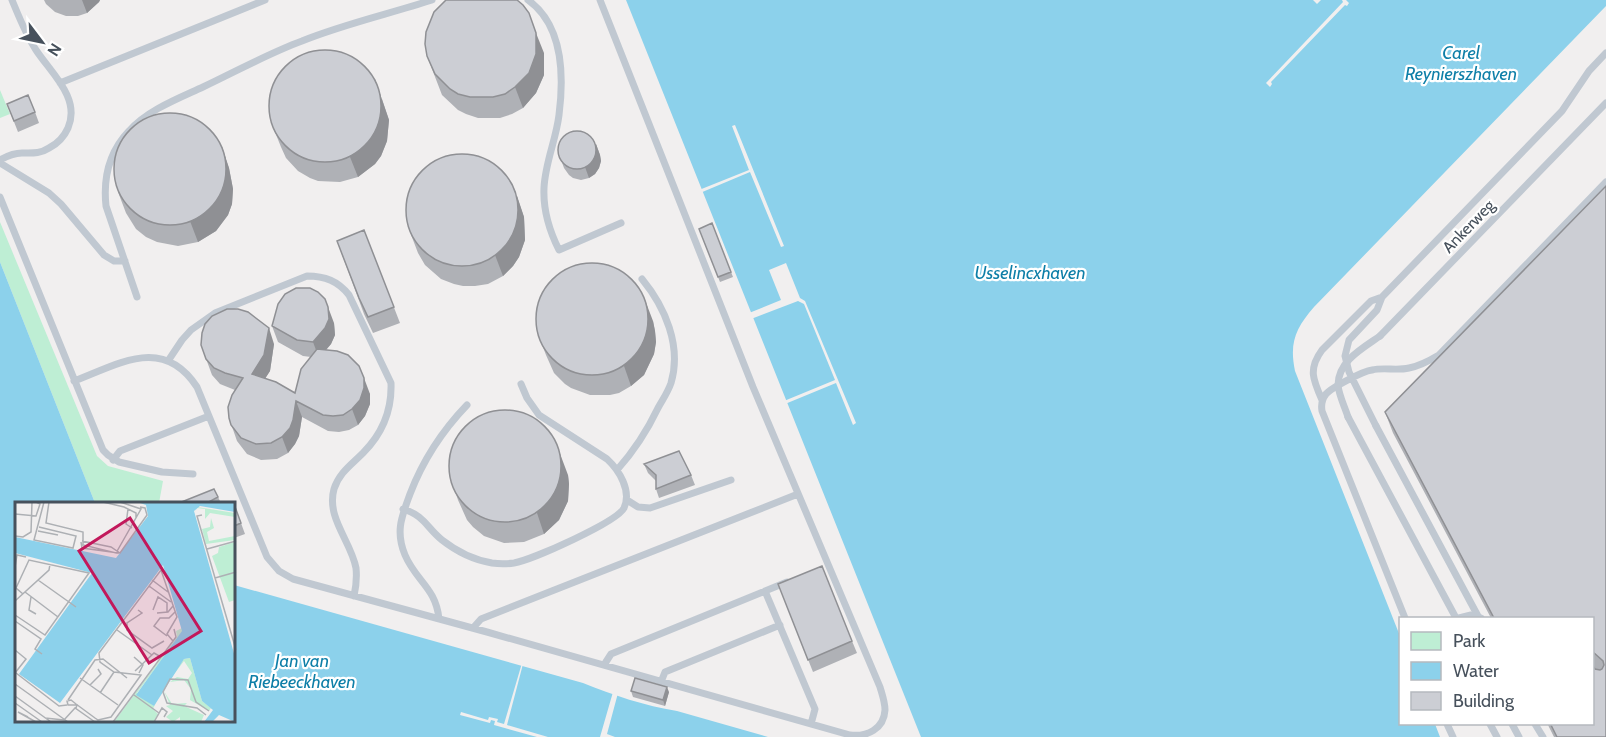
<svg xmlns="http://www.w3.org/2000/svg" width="1606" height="737" viewBox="0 0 1606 737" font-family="Cabin,sans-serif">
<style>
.green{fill:#beeed4}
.water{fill:#8cd1eb}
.pier{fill:#f1efef}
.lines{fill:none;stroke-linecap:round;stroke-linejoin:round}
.service{stroke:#c0c8d1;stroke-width:7}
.service-bridge{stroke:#c0c8d1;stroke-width:7}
.wall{fill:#afb1b6}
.shaded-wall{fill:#8f9094}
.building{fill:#ccced4;stroke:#8f9094;stroke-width:1.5}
.labels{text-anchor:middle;stroke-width:4.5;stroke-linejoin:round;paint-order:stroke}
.street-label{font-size:16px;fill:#47515c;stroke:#fff}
.water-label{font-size:18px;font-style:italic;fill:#0e7fa8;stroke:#fff}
.inset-road{fill:none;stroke:#adb0b4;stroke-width:1.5}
.view{fill:#c2185b;fill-opacity:0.15;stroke:#c2185b;stroke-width:3}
.inset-edge{fill:none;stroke:#47515c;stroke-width:3}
</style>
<rect width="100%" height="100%" fill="#f1efef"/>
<path class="green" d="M0,90L10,114L0,118Z
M0,222L97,456L108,466L163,481L159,503H95L0,262Z"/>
<path class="water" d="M626,0H1313L1317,4L1321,0H1606V6L1314,307C1296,328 1289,342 1295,371L1400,636V724H1435L1440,737H921Z
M0,262L95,503H16V720H234V585L583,683C613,695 645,706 677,711L768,737H0Z"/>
<path class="pier" d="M1342,0H1346L1349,3L1347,6L1345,5L1271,82L1272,84L1270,87L1266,83L1343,2Z
M735,125L784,246L781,247L750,172L700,193L699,190L749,170L732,126Z
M786,263L800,298L805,301L856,423L853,425L836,383L785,404L784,401L835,380L804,304L798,301L751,319L749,313L781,300L769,270Z
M522,663L523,664L507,725L548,737H537L494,725L495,721L491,720L490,723L460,715L461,712L488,720L489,717L498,719L497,722L504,724Z
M613,692L618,693L607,734L615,737H600Z"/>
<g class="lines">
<path class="service" d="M528,0C563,25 564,76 559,115C556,140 545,163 544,188C543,210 549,230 559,250L621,223
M60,83L265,0
M0,160C7,156 14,153 22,153C32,153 40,154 49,148C57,144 64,137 68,128C81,98 51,73 36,50C26,35 19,17 12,0
M0,163L49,193L61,204L104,255L114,261H125
M0,197L103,450L108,455L119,462L162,472L193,474
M137,297L106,206C103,178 109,152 129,131C148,110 177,99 203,87C235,72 269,53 302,41C344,24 389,14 432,0
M1380,336L1606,103
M168,361L182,340L191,330L215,313L307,276C325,276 338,281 349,295L391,383C392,410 382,434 363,453C351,465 339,473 334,489C326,518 351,541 356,568C357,578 356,587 354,596
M74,381C119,364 163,335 197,387L267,557L279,571L293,579L487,632L850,735C867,737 884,729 885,710C885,702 882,694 880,687L753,387L600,0
M1322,400C1313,380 1308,369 1322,350L1371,301L1382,297
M1348,417L1456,618
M1376,426L1349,372L1345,356L1349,340L1377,310L1382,297L1562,111L1589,71L1606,53
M113,460L120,451L209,416
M617,470C634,451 647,431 658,408C663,399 668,392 671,383C682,346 665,307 642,279
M627,500L638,507L650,508L731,480
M403,509C425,516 426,527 442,540C456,551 474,560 492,563C499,564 507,564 514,563C532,560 617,522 624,508C632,491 619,470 607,459L539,415L527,398L521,384
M765,591L815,709L811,724
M1405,618L1322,411C1321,405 1322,399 1326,394C1331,388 1363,371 1372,370C1384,367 1396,371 1409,368C1420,366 1429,361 1439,355L1606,182
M1459,618L1471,615L1481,618
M439,619C436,588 416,581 405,555C395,531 402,516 410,494C423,460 442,431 467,405
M473,628L481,619L798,494
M604,665L611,654L787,582
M661,682L665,672L780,625
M1447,724L1453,737
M1490,724L1497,737
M1512,724L1519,737
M1535,724L1543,737"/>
<path class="service-bridge" d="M1348,417C1345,407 1339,396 1338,385C1338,361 1363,348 1380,336
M1376,426L1479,618"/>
</g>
<path class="wall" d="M44,0H100L99,2L87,13L78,16H66L55,12L46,4Z
M544,53V75L536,93L523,108L512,114L500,118H478L466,114L458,110L442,95L427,56Z
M382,99L389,120L387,141L381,156L375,164L358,177L340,182L318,181L310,178L298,171L286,158L281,147L273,127Z
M7,104L35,112L39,123L18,132Z
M596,144L600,155L601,161L599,168L595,174L589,178L581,180L573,178L569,175L564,168L560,157Z
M222,147L229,168L233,189L232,204L228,215L216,231L198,242L178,246L157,242L146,237L136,229L126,213L118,192Z
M1606,186V737H1554L1547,723H1593V618H1491L1393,433L1385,412Z
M517,196L524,217L525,240L519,257L513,266L503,276L488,284L475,286H463L454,284L441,279L425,265L418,253L410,232Z
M712,223L733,277L720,282L699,229Z
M364,230L400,323L373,333L364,314L337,241Z
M653,321L655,331L656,342L654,354L644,375L631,386L619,393L610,395H590L571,388L565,384L554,373L546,355L538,334Z
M334,323L335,335L331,344L326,350L370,394V404L365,416L358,425L349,430L339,432L328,431L302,417L299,436L295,444L288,453L277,459L261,460L247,454L237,441L229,418L235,390L220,384L212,375L201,345L274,344L270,371L265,378L295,393L311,357L303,356L278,342L272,326Z
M644,464L691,475L695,485L659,498L656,489V481L648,473Z
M568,475L569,484L568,501L559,520L544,534L524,542L504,543L484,536L473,527L467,520L458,500L451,479Z
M218,497L221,503H179Z
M234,504L245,534L234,538Z
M783,596L852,641L857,653L813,672Z
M631,691L669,692L665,706L633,697Z"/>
<path class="shaded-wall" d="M82,0H100L99,2L87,13Z
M536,33L544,53V75L536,93L523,108L515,87Z
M375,79L389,120L387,141L381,156L375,164L358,177L350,157Z
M596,144L600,155L601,161L599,168L595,174L589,178L585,167Z
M222,147L229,168L233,189L232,204L228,215L216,231L198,242L190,221Z
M517,196L524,217L525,240L519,257L513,266L503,276L495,255Z
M645,300L653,321L655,331L656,342L654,354L644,375L631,386L624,366Z
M328,307L334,323L335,335L331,344L319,358L313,342Z
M269,328L274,344L270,371L258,390L252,374Z
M364,378L370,394V404L365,416L358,425L352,409Z
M296,401L302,417L299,436L295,444L288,453L282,437Z
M556,443L568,475L569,484L568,501L559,520L544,534L537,513Z
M667,687L669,692L665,706L663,700Z"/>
<path class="building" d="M446,0H517L523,5L529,13L536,33V54L529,73L515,87L505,94L493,97H470L458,94L450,89L435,74L427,56L425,44L426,32L434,12Z
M269 106a56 56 0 1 1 112 0a56 56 0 1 1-112 0Z
M28,95L35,112L14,121L7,104Z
M114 169a56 56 0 1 1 112 0a56 56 0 1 1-112 0Z
M558 150a19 19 0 1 1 38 0a19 19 0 1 1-38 0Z
M406 210a56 56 0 1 1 112 0a56 56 0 1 1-112 0Z
M1606,186V737H1557L1550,723H1593V666L1595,669L1600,670L1602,669L1604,665L1603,661L1593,652V618H1494L1385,412Z
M712,223L731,272L718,277L699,229Z
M364,230L394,307L368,317L359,298L337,241Z
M536 319a56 56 0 1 1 112 0a56 56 0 1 1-112 0Z
M296,288H310L318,292L325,299L328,307L329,319L325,328L313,342L297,340L272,326L278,304L285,294Z
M227,309H238L248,312L269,328L264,355L252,374L276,382L295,393L301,369L317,349L337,351L348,355L359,366L364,378V388L360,400L352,409L343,415L333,416L323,415L296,401L293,420L290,428L282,437L271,443L256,444L241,438L231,425L229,418L228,407L232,395L243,378L225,373L214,368L206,359L201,345L202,333L205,324L212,316Z
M449 466a56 56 0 1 1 112 0a56 56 0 1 1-112 0Z
M679,451L691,475L656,489V475L644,464Z
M214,489L218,497L207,503H179Z
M234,504L241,523L234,526Z
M822,566L852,641L808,660L778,584Z
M635,678L667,687L663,700L631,691Z"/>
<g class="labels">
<g class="street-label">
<text transform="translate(1468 226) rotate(-46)" y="6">Ankerweg</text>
</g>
<g class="water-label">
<text x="1461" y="59">Carel<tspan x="1461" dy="21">Reynierszhaven</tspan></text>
<text x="1030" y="279">Usselincxhaven</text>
<text x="302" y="667">Jan van<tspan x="302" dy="21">Riebeeckhaven</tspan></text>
</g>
</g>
<g transform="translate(15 502)">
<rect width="220" height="220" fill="#f1efef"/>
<path d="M182,5L220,11V15L195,11L190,17V7L182,6L180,10ZM196,16L199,26L192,30L194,39L220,34V38L191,42L187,27L195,25ZM220,40V98L214,100L197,54L203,51L204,45ZM167,126V130L122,191L139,204L146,189L169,157L175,156L187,199L196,206L194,209L175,198L176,187L169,178L155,180L162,175L173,177L177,171L169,159L147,188L138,207L143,212L139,220H99L162,135L161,129ZM149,189L157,202L172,201L169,204L189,213L186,220H165V215L158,220L151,215L158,209L151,204L155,203Z" fill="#beeed4"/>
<path d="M122,0H220V10L185,4L179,9L220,155V220L204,213L197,220H189L198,208L187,199L175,156L169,157L139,204L121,193L167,129L148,63L45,201L4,172L77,71L0,51V35L101,56L133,14L131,3Z" fill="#8cd1eb"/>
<path class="inset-road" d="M34,0L31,21L68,30V43L101,51L126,7L105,0M88,0L109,5L121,11V16M113,7L111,22L117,26M0,12L21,14L25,2L21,0M187,13L182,14L221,148M24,25L61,34L58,46L19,38L29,0M23,29L43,33M0,34L8,35L16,30L17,0M67,39L96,45L105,51L132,13L130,6L125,5M66,40L67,46L104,51M192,47L221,39M0,65L2,53L11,55M200,76L221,70M23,78L61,105M137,78L153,90M134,84L156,100M10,90L43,115M16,95L14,108L21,112M0,99L34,68L35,62M123,108L127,111L112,121V128L137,146L149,139M138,108L143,95L152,101V111M142,111L153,110L158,104M0,113L30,133L74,71L14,58L1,86L8,92M0,119L26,137L20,147L27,152M102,128L137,153M152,134L139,124L145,116H154L160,110M0,148L11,157L0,171M119,155L128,163L124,171M120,169L139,151L146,155M1,171L44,204L52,203M65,176L103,203M0,182L53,220M75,183L86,172L83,167M85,191L99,170M119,193L144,211M0,194L36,220M53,198L80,158L88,157L112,176M0,201L27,220M61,206L62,203H53L52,199L56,198L61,202L80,216L83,218L96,215L126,173L99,170L85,160L84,151L146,68L162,115L152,132L158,139M191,213L182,206L152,201L148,190L155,177L173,178L181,200L194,209M13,215L3,210L21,220M30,216L49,218L60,206L80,220M98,220L161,135L159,127M139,220L147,206L152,210L149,215"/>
<path class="view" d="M115,16L186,129L134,161L64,49Z"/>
<rect width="220" height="220" class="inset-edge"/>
</g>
<rect x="1399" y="617" width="195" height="108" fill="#ffffff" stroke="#b5b9be" stroke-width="1.5"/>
<rect x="1411" y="632" width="30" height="18" fill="#beeed4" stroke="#b5b9be" stroke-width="1.5"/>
<text x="1453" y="647" font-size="18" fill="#47515c">Park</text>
<rect x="1411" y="662" width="30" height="18" fill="#8cd1eb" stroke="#b5b9be" stroke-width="1.5"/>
<text x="1453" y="677" font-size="18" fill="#47515c">Water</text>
<rect x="1411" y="692" width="30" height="18" fill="#ccced4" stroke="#b5b9be" stroke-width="1.5"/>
<text x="1453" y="707" font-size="18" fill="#47515c">Building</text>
<g transform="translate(42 42) rotate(122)" stroke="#ffffff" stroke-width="4.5" paint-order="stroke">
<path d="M0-4.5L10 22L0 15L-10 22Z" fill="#47515c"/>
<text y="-9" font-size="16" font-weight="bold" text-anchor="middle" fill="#47515c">N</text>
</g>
</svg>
